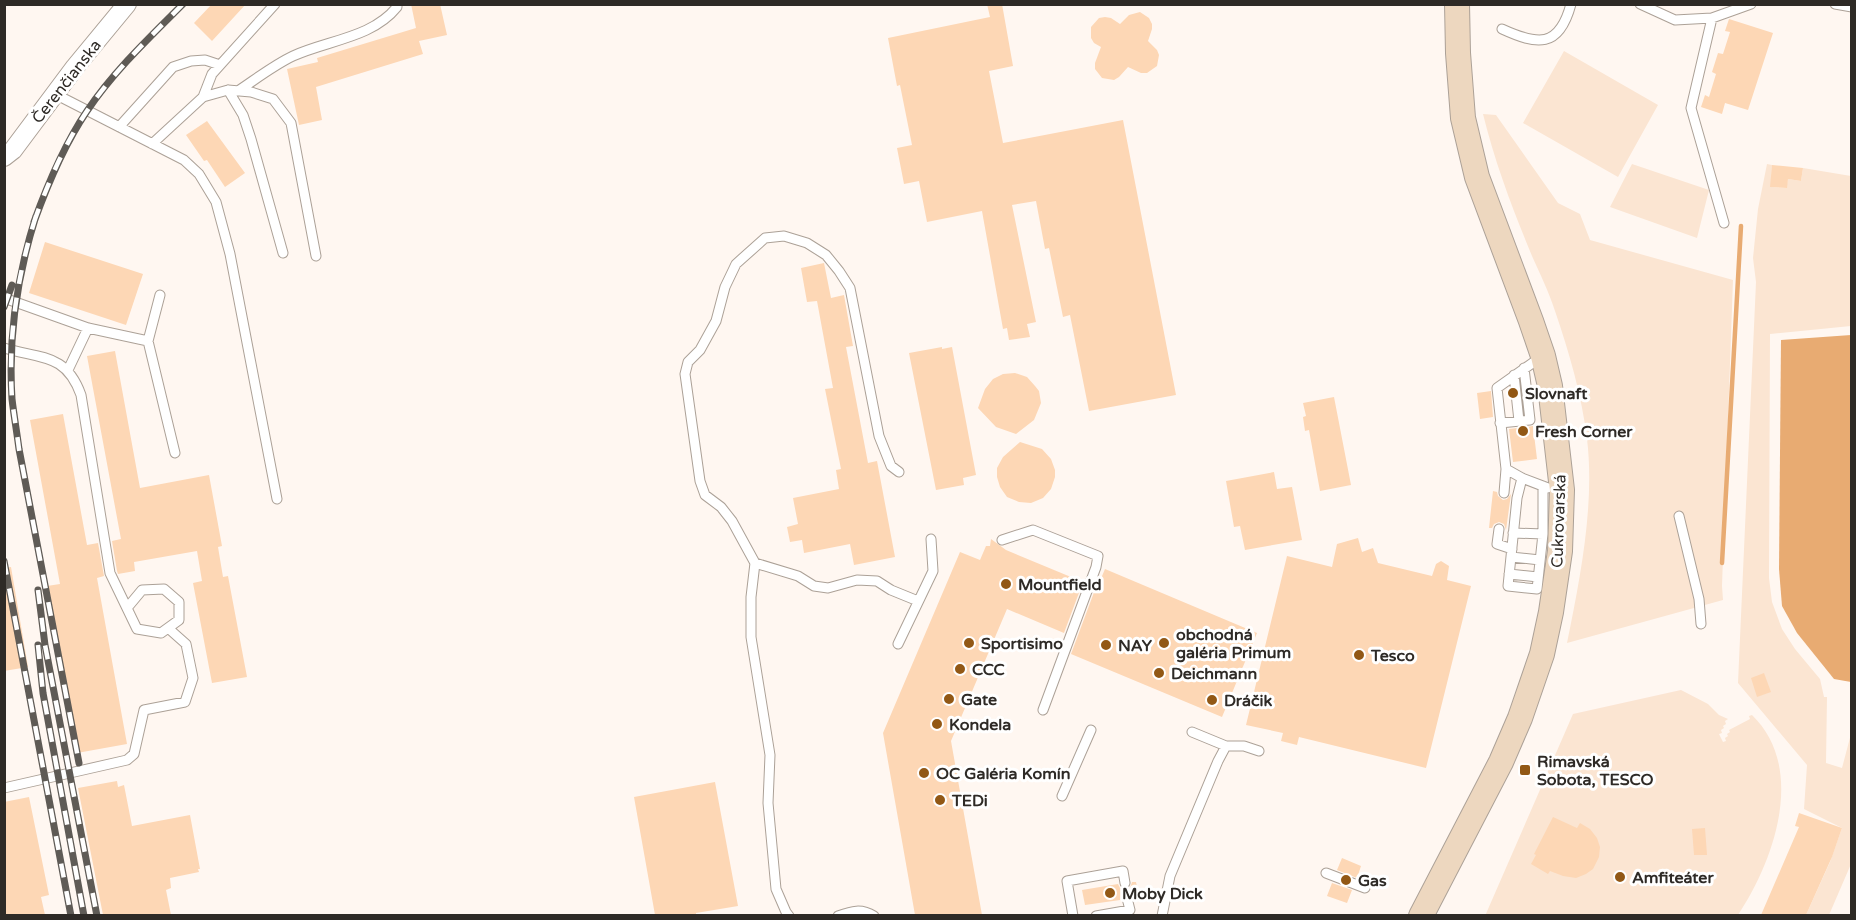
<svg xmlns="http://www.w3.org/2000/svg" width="1856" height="920" viewBox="0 0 1856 920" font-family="'Varela Round',sans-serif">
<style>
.green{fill:#fbe5d2}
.water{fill:#e8ab72}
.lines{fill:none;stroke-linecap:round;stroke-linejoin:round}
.stream{stroke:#e8ab72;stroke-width:4.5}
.building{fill:#fdd7b5}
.service-casing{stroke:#aca197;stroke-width:11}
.minor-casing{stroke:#aca197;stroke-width:20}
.secondary-casing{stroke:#aca197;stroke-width:26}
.service{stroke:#fff;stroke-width:9}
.minor{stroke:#fff;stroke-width:18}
.secondary{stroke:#edd7bf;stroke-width:24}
.rail-casing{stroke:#5f5b56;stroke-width:7}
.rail{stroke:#fff;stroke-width:4.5;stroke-dasharray:14;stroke-linecap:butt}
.poi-dot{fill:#925815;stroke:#fff;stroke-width:2}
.labels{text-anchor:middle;stroke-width:6;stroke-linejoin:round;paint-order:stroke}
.street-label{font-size:16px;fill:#2e2a26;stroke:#fff}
.poi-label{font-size:16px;font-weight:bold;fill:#2e2a26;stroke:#fff;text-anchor:start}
</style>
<rect width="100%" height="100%" fill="#fff7f1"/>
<path class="green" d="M1564,51L1658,105L1618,177L1523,123Z
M1483,114L1496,115L1558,203L1580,214L1590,240L1733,280L1722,586L1723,600L1567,643C1580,579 1595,504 1587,439C1582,396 1569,352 1555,311C1549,292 1540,274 1532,256C1513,210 1495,163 1483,114Z
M1632,164L1709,190L1697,238L1610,207Z
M1767,164L1772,165L1771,187L1786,188L1788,179L1801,181L1803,168L1851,176V326L1770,334L1769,578L1772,602L1782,629L1795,649L1820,679L1824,697H1827L1826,763L1842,768L1851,734V864L1829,915H1806L1830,862L1842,828L1804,809L1807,765L1738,683L1756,282L1753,258L1758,209Z
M1681,690L1708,704L1719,715L1728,719L1725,721L1726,724L1723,726L1724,728L1721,730L1722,733L1719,734L1723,742L1726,741L1725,738L1728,736L1727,734L1730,732L1729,730L1750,719L1749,716L1752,715C1807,768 1774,861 1738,915L1485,916L1573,714Z"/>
<path class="water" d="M1851,335V682L1834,679L1797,633L1782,606L1779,569L1781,340Z"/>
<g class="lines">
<path class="stream" d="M1722,563L1741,226"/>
</g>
<path class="building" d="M212,4H246L212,41L194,23Z
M411,4H440L447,35L419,41L423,54L316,87L322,120L299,125L287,69L318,62L317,58L416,28Z
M987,4H1002L1013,66L989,71L1003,143L1123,120L1176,395L1089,411L1070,315L1063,317L1049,248L1045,249L1036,201L1012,205L1036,322L1027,324L1030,337L1009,340L1007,328L1003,329L982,211L927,222L919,181L904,184L897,148L912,145L900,85L897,86L888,38L990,17Z
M1140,12L1149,18L1152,24V29L1148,41L1157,50L1159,55L1157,66L1147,73H1141L1128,67L1119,77L1114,80L1102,78L1095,69V63L1101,47L1094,43L1091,38V27L1099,18L1105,17L1111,18L1120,24L1129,15Z
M1729,19L1773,33L1748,110L1725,103L1722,114L1701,107L1705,95L1709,97L1716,74L1712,72L1718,53L1723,54L1730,32L1725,31Z
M207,121L245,173L225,187L207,160L204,161L186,135Z
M1772,165L1803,168L1801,181L1788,179L1787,188L1770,187Z
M45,242L143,274L126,325L29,293Z
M824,263L831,298L844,295L853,346L846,347L868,463L877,461L895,557L854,565L850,544L804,553L802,540L790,542L787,527L798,524L793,498L839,489L836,470L841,469L825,389L833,388L817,301L807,302L801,268Z
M942,347V349L952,347L976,475L963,478L964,485L936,490L909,353Z
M115,351L140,488L209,475L222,546L218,547L223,577L228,576L247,677L212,683L193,583L202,581L197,551L134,562L135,571L118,574L117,571L112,541L121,539L87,356Z
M1015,373L1027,377L1035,386L1039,391L1041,403L1034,420L1016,434L996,427L978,408L985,389L993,379L1003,374Z
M1491,391L1493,417L1480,419L1477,393Z
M1334,397L1351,485L1320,491L1309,430L1305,431L1303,417L1306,416L1303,403Z
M63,414L87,545L98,543L104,576L97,578L127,744L77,753L47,586L60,584L30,420Z
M1533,426L1537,459L1513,462L1509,429Z
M1020,442L1042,449L1051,459L1055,470V477L1051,489L1043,498L1031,503L1019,502L1007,497L1000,487L997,477V468L1003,457Z
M1274,472L1277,489L1292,487L1302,540L1245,550L1240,526L1234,527L1226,481Z
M1493,491L1497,492L1498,496L1503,500L1507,499L1511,494L1506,530L1504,524L1499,522L1494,524L1492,528H1489Z
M1358,538L1362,552L1373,548L1378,563L1432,576L1436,564L1441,561L1449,566L1447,580L1471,586L1426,768L1299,737L1297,745L1281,741L1283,733L1246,725L1287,556L1332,567L1337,544Z
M991,539L1006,550L1083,582L1064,633L1007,609L951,741L982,915H915L883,733L960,552L980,560L986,546H990Z
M11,567L28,667L4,671V568Z
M1105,569L1257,633L1222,717L1071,654L1096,587L1097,588Z
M1764,673L1771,692L1757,697L1751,678Z
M117,781L118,787L124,785L132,826L190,815L200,869H198L199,872L170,878L171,888L166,890L171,915H103L78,788Z
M715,782L738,906L696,913V915H655L634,797Z
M29,797L49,895L41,897L45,915H4V802Z
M1799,813L1842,828L1832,857L1806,915H1761L1799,827L1795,826Z
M1553,817L1577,828L1580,823L1590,829L1597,838L1600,847L1599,857L1593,869L1586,874L1576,878L1563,876L1550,871L1548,874L1531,864L1536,855L1534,854Z
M1705,828L1707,855H1694L1692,829Z
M1342,858L1361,866L1357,878L1337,870Z
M1132,882H1136L1139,897H1134L1131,893L1126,891L1122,894L1120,900L1085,905L1082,890L1118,884L1120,888L1126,890L1130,888Z
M1332,883L1352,890L1347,903L1327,896Z"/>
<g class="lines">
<defs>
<path id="service" d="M1640,4L1675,20L1712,18L1751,4
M1835,4L1852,7
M1712,18L1691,108L1724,223
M1502,29C1537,45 1559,49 1571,4
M228,90L243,115L251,139L283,253
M238,91C256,79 274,65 293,56C328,40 372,38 397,7V4
M55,94L184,160L199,174L216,202L230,254L277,499
M203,97L212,74L275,4
M119,127L173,67L191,61L205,60L220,65
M152,144L203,97L228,90L251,92L273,99L291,123L316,256
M4,298L88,328L148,341L175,453
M148,341L160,295
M4,348C41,359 66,353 81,395L110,573L137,629L161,633L179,620V602L164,589L142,590L127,608
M1541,357L1497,388L1506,469L1522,478L1548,488
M68,370L88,328
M1514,375L1519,421
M1500,423L1530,420L1524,368
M1522,478L1517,498L1508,586L1537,589L1543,534V486
M1504,493L1506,469
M1679,516L1699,599L1701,624
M1499,529L1497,544L1512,549
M1513,533L1543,534
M1002,540L1033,530L1098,556L1096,567L1043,710
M1511,557L1540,560
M755,563L798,576L814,586L828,588L857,580L877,581L891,590L918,601
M1509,574L1538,577
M898,644L933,571L931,539
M1192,732L1226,746H1244L1259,751
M4,788L127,760L134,754L144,710L185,702L193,678L186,644L168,628
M1062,796L1091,730
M1326,873L1365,888
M789,916L786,912L776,889L768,803L770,755L751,637V597L755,563L732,521L721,507L705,495L700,481L685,374L688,362L700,350L716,321L725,287L736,264L765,238L784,236L807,243L826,255L839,271L850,288L879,436L891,466L899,472
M838,916C852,911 861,908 874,916
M1073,916L1067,881L1123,871L1125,883
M1096,916L1130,910L1127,898
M1162,916L1170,876L1218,761L1226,746"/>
<path id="minor" d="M4,157L13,150L75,67L127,4"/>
<path id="secondary" d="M1421,916L1501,762L1520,718L1542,654L1551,612L1560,551L1562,490L1550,386L1543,356L1531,321L1477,177L1463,118L1458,53L1457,4"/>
</defs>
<use href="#service" class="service-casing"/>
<use href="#minor" class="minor-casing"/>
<use href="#secondary" class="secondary-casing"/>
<use href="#service" class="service"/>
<use href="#minor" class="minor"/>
<use href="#secondary" class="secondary"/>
<defs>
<path id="rail" d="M36,216C17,276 8,336 12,399C14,416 17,433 19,449L79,763
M34,222C48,183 64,145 87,111C114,71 149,38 183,4
M4,307L12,285
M4,561L71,916
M38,590L45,645L97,916
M38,645L43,693L84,916"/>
</defs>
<use href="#rail" class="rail-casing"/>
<use href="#rail" class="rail"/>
</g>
<g class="poi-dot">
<circle cx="1513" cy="393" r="6"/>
<circle cx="1523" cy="431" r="6"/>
<circle cx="1006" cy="584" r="6"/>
<circle cx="969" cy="643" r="6"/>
<circle cx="1164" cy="643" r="6"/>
<circle cx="1106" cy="645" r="6"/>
<circle cx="1359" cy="655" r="6"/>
<circle cx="960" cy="669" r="6"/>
<circle cx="1159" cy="673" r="6"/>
<circle cx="949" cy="699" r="6"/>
<circle cx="1212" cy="700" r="6"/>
<circle cx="937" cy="724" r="6"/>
<rect x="1519" y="764" width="12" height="12" rx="3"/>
<circle cx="924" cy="773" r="6"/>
<circle cx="940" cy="800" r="6"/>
<circle cx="1620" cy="877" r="6"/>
<circle cx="1346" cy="880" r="6"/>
<circle cx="1110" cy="893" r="6"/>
</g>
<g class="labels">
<g class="street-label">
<text transform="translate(66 81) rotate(-52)" y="6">Čerenčianska</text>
<text transform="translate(1558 521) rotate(-88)" y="6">Cukrovarská</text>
</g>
<g class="poi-label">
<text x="1525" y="399">Slovnaft</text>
<text x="1535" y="437">Fresh Corner</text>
<text x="1018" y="590">Mountfield</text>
<text x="1176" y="640">obchodná<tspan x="1176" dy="18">galéria Primum</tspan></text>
<text x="981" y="649">Sportisimo</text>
<text x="1118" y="651">NAY</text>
<text x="1371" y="661">Tesco</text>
<text x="972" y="675">CCC</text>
<text x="1171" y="679">Deichmann</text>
<text x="961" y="705">Gate</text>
<text x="1224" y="706">Dráčik</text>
<text x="949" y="730">Kondela</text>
<text x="1537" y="767">Rimavská<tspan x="1537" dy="18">Sobota, TESCO</tspan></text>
<text x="936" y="779">OC Galéria Komín</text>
<text x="952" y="806">TEDi</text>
<text x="1632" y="883">Amfiteáter</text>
<text x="1358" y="886">Gas</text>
<text x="1122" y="899">Moby Dick</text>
</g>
</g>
<rect width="1856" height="920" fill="none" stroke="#2e2a26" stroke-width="12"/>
</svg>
